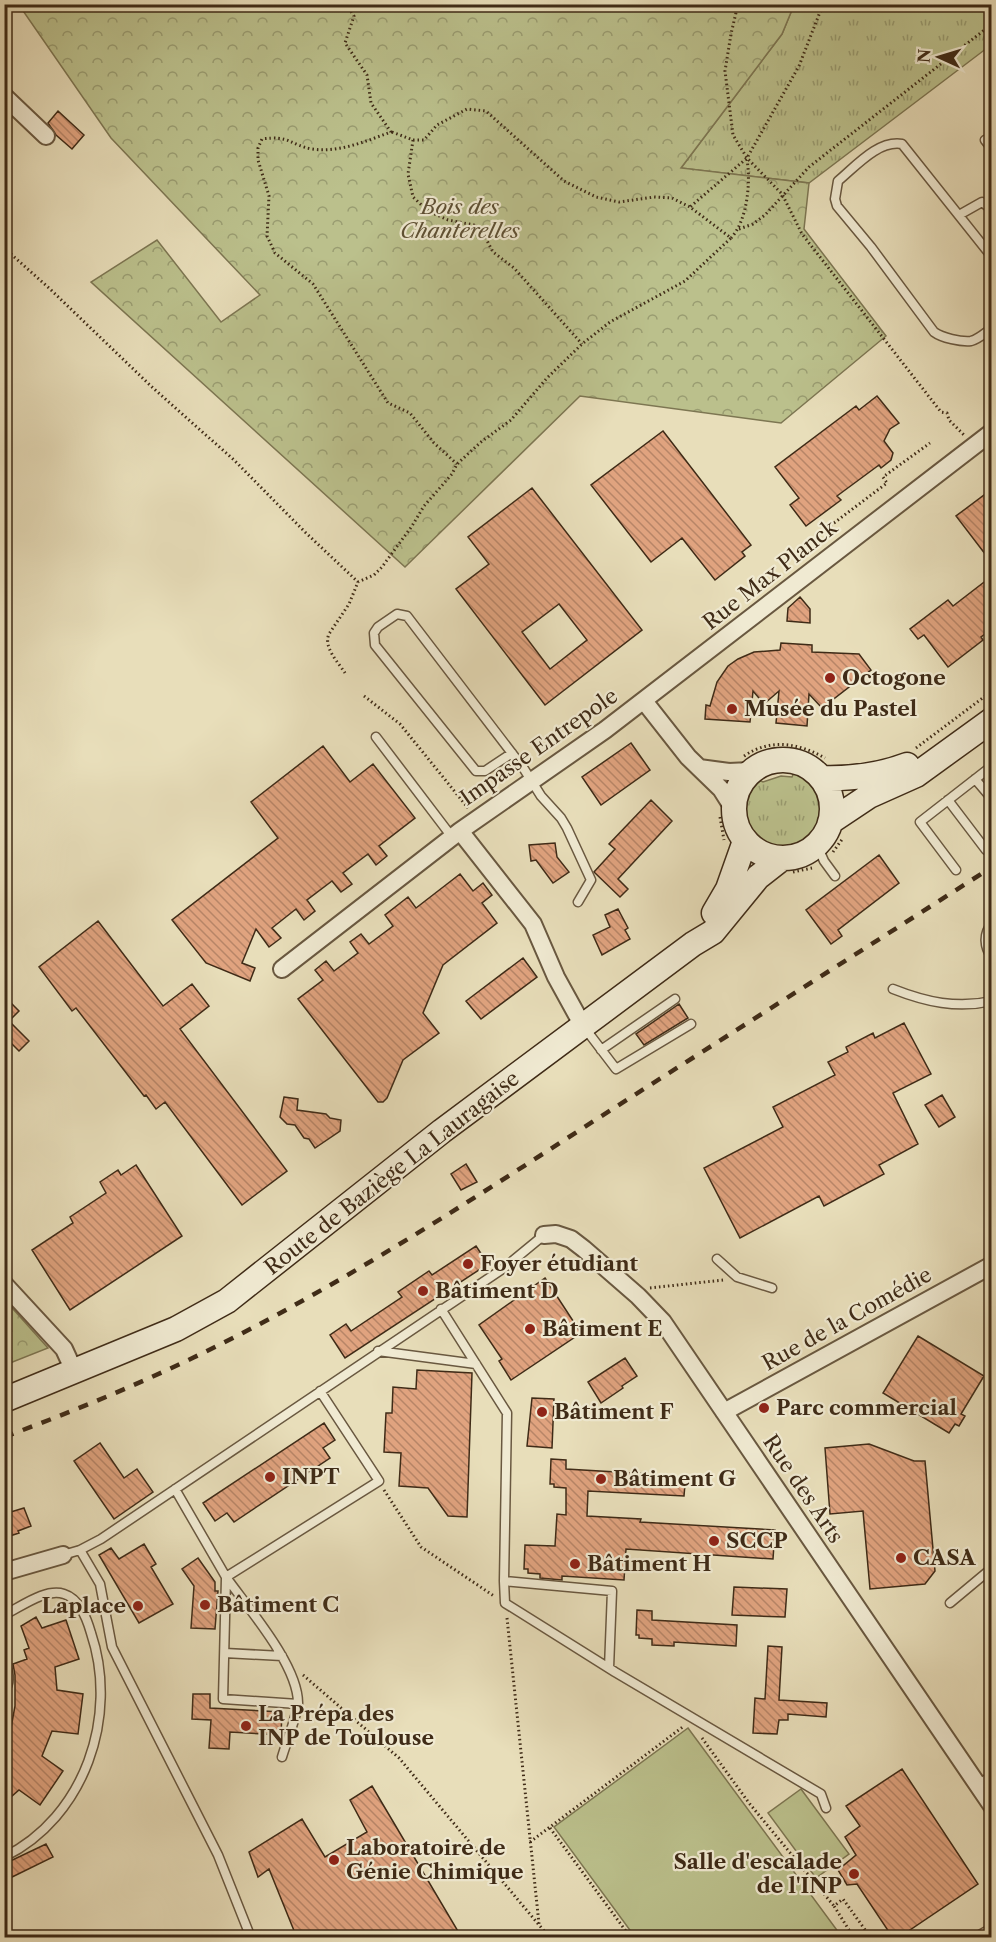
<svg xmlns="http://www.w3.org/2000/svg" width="996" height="1942" viewBox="0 0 996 1942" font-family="'Libre Caslon Text',serif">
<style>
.grass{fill:url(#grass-tufts);stroke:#7d7652;stroke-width:1.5}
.forest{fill:url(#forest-crowns);stroke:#7d7652;stroke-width:1.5}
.pitch{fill:#bbc08c;stroke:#7d7652;stroke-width:1.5}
.building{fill:url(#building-back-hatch);stroke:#3f2b17;stroke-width:1.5;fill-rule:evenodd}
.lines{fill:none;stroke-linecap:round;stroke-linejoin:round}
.lane-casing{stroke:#695840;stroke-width:11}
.street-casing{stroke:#695840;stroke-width:20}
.secondary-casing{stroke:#3f2b17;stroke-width:27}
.path{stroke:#3f2b17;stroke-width:3;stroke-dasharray:1.5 3;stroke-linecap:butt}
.lane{stroke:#f0ead2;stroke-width:8}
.street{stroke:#f0ead2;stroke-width:16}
.secondary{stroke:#f0ead2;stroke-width:24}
.rail{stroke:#3f2b17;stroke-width:4.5;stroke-dasharray:10 10;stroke-linecap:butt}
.poi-dot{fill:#8f2418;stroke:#f0ead2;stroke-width:2}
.labels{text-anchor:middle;stroke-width:4.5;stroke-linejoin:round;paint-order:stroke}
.park-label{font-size:21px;font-style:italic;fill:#5e5034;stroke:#f0ead2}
.street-label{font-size:21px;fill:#3f2b17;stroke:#f0ead2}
.poi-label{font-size:21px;font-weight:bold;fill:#3f2b17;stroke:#f0ead2;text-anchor:start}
</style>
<defs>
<pattern id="grass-tufts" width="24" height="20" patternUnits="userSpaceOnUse" patternTransform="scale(1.5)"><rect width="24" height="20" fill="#bbc08c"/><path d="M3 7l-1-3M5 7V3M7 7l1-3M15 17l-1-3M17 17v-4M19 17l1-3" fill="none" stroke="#999c71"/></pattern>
<pattern id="forest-crowns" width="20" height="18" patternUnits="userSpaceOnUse" patternTransform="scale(1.5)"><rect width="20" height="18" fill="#bbc08c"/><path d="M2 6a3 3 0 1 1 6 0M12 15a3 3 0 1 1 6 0" fill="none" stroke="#999c71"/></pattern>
<pattern id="building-back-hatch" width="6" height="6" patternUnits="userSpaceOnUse" patternTransform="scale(1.5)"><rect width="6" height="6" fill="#e0a37f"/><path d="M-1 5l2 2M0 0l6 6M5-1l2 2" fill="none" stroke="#b78567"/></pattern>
</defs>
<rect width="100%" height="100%" fill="#e8deba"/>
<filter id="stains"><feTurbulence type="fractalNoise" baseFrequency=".00333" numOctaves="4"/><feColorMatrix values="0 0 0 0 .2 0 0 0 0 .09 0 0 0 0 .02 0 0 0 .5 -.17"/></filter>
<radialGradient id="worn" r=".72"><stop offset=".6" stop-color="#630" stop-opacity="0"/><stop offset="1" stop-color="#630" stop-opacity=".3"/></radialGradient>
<path class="grass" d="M794,5H991V45L809,183L681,168L782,34Z
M795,770C853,801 808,870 762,843C754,838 748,830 745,821C740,805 745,791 756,779L763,782L781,776L792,777Z"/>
<path class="forest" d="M19,5H794L782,34L681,168L809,183L804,229L886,336L781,423L580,396L405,567L91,282L157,240L221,322L260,295L111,138Z
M4,1299L48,1348L5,1365H4Z"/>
<path class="pitch" d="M688,1728L842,1937H635L554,1827Z
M801,1789L849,1854L816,1878L768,1813Z"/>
<path class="building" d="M58,111L84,135L72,149L56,135L48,123Z
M877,396L899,423L890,429L884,441L893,453L891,460L881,468L879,465L837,496L841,500L806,526L790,505L799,498L775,467L856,406L859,410Z
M663,431L751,545L742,552L745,556L715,580L682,538L651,562L591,485Z
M532,488L642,630L545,705L456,589L489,564L468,537ZM559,604L587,640L550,669L522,632Z
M992,489V563L956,516Z
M992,576V629L981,637L983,640L948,667L924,635L918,639L910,629L948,600L953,606Z
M800,597L810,609V623L787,621L788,608Z
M781,643L812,645V652L859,654L871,670L822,708L809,694L807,726L776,723L779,691L764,704L753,691L750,722L705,719L706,705L710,706L717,682L728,666L738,659L754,652L780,650Z
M631,743L650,770L601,805L582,777Z
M323,746L350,782L373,764L415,818L379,846L387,856L376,865L368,854L343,873L352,884L341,892L332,881L307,900L315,911L304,920L296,909L272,928L281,938L269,947L256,929L242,963L255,968L250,981L206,963L172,920L278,838L251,802Z
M651,800L672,821L618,879L628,889L620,897L594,872L615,849L609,844Z
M555,843L557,857L569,872L553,883L536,860L531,861L529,845Z
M879,855L899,883L838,930L842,936L831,944L806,910Z
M460,874L473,891L483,883L492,895L482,903L497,923L443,965L423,1013L439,1033L403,1060L387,1098L383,1102H378L298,999L323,980L315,970L326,961L334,971L358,953L350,942L361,934L369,944L393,926L385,915L408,897L416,908Z
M618,909L628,928L625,930L630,939L602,955L593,935L610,927L605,915Z
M98,921L163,1006L192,984L209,1006L180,1029L287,1171L242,1205L165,1102L156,1109L146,1095L144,1096L76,1008L72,1011L39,967Z
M523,958L537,977L481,1019L466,1001Z
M4,996L19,1011L9,1021L29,1041L19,1051L4,1036Z
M679,1004L688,1018L644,1045L636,1034Z
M904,1023L931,1074L893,1093L918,1144L879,1165L884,1174L824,1206L819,1196L740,1238L704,1168L783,1127L773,1107L835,1075L828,1062L848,1052L846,1047L873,1033L875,1038Z
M942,1095L955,1117L939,1127L925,1105Z
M284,1097L298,1099L297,1110L326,1114L330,1118L341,1120L340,1131L315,1148L309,1139L304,1138L295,1125L287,1124L280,1117Z
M466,1164L477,1182L461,1190L451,1174Z
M136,1165L182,1236L70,1310L32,1250L73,1223L70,1217L106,1193L100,1182L118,1170L121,1175Z
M476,1246L488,1264L345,1358L330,1335L346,1324L351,1331L402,1297L398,1292L429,1271L432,1275Z
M545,1278L581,1333L511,1380L499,1361L502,1359L479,1325Z
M918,1336L984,1376L961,1414L965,1416L959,1426L955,1424L949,1433L883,1393Z
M625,1358L637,1376L622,1386L623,1388L601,1403L588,1382Z
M417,1370L472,1373L467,1517L448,1516L428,1488L399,1486L401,1453L384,1452L386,1413H392L393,1387L416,1389Z
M532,1398L554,1399L552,1448L527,1446Z
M324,1423L335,1440L323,1448L330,1458L234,1522L227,1513L215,1521L203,1503Z
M100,1443L124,1478L137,1469L153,1492L114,1519L74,1461Z
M869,1444L914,1461H925L935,1571L925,1584L870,1589L863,1511L830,1514L825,1448Z
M551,1459L566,1460V1469L651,1474L658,1476V1482L685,1484L684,1496L588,1491L587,1516L641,1519L640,1522L775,1530L773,1559L626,1549L624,1580L562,1576V1580L540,1578V1574L528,1573V1569H524L525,1545L555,1546L557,1514L566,1515V1488L554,1487V1484H550Z
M24,1508L31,1526L18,1531L19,1533L4,1538V1514Z
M144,1544L156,1564L151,1567L173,1604L139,1623L99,1555L111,1548L119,1559Z
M198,1558L215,1582V1591H218L215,1629L191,1628L194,1586L182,1569Z
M734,1587L787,1589L785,1617L732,1615Z
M637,1610L652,1611V1620L737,1625L736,1646L674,1642V1646L652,1645V1639L639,1638V1635H636Z
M36,1617L42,1628L66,1620L79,1659L55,1667L57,1690L83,1694L78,1734L52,1731L42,1756L63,1771L40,1805L19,1790L4,1803V1746L11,1728L15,1706V1675L13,1664L27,1659L24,1650L29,1648L21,1626Z
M768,1646L782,1647L779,1700L827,1703L826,1717L788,1714V1720H779L777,1734L753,1733L755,1698L765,1699Z
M193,1694H210V1708L282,1712L281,1735L230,1732L229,1749L209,1748L211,1720L192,1719Z
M902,1769L978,1884L898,1938H893L857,1884L847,1885L838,1870L856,1855L845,1837L860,1826L846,1806Z
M372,1786L462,1938H297L269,1869L258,1877L249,1852L302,1819L325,1857L367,1832L350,1800Z
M46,1844L53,1857L4,1881V1864Z"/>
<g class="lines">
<defs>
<path id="lane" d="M985,140L992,149
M959,215L982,202L992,210
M992,257L902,144C878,140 856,166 838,181L835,199L837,206L871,247L934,332C942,338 961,342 971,341C979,339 986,332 992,328
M376,737L452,837
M512,753L485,771H476L375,645L374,633L378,627L397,614L407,616L524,769L541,796L561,818L567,828L591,880L578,902
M975,779L992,799
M948,800L986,850
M817,845L824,861L835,876
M956,870L920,822L992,766
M992,923C983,934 984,947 992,958
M893,989C926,1002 957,1009 992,1001
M584,1027L616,1069L691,1024
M601,1050L675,999
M717,1259L737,1277L772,1288
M441,1309L507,1413L504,1581L505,1603L615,1672L821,1794L826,1808
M378,1351L476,1364
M175,1489L226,1577L379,1481L320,1391
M80,1550L100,1584L112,1647L218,1855L251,1938
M63,1555L80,1550L101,1539L504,1268L544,1235
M226,1577C248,1608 298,1665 298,1703C297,1716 286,1743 282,1757
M226,1578L223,1699L298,1704
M504,1581L612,1591L609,1668
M950,1603L992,1568
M4,1615C21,1607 45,1588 64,1594C80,1599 87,1619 91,1633C119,1716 85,1817 4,1857
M225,1653L282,1656
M4,1658C8,1669 12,1682 4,1692
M977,1785L992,1776
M974,1938L992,1928"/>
<path id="street" d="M4,96L46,136
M644,701L688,757L721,789L733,808
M699,768L729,772L750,771
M460,831L533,924L556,977L583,1026
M282,969L460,831L605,730L992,432
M544,1235L556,1234L571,1239L584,1249L638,1296L663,1322L992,1806
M4,1284L64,1349L75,1373
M724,1412L992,1265
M4,1572L63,1555"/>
<path id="secondary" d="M734 809a49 49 0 1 1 98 0a49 49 0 1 1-98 0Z
M821,778C851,779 878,776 907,765
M830,822L869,796L916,775L992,720
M714,913L728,889L745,841
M4,1400L176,1329L227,1301L442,1131L693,944L713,932L758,877L781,859"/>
</defs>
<use href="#lane" class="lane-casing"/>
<use href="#street" class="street-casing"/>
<use href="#secondary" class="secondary-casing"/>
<path class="path" d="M346,4L354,16L345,43L367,75L371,103L391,132C366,141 339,153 312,149C290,145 290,135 262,139L258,148V160L269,196L267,236L275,253L313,284L388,403L410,413L434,443L457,464
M738,4L731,34L725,71L733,135L747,158L782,194L802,234L941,412L947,413L949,420L964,435
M392,132L413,140H424L437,125L467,109L486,111L564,181L596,197L619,202L654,197L672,198L690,207
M413,140L408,174L413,197L428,211L448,220L474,225L483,233L493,252L514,268L582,344
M739,229L753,224L765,215L809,167L992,24
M731,238C747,221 751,183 747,160
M4,248L50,289L153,388L234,460L305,532L358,582
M798,550L887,483L883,477L930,443
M345,673C338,662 323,647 329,634L349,604L358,582L374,575L382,567L412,526L424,506L452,474L457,464L481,442L511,420L547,378L582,344L610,322L685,281L731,238L690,207L747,158L799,66L820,12L826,4
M364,696L400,724L468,808
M916,748L992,691
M744,756C771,738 798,743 825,758
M720,817L724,840
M833,852L843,838
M793,872L812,868
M650,1288L723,1280
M384,1490L421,1547L494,1596
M507,1618L539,1924
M303,1675L399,1758L550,1938
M702,1738L749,1803L834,1906
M550,1828L631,1938
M530,1842L684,1726
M854,1938L834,1906L843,1899L871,1938"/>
<use href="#lane" class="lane"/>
<use href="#street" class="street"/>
<use href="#secondary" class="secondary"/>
<path class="rail" d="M4,1437C91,1405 175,1369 256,1326C375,1263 487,1190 600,1117C730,1034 861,951 992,867"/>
</g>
<g class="poi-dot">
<circle cx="830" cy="678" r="6"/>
<circle cx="732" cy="709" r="6"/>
<circle cx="468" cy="1264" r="6"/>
<circle cx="423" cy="1291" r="6"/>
<circle cx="530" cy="1329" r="6"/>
<circle cx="764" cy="1408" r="6"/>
<circle cx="542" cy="1412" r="6"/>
<circle cx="270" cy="1477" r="6"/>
<circle cx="601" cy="1479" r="6"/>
<circle cx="714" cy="1541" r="6"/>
<circle cx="901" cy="1558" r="6"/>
<circle cx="575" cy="1564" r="6"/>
<circle cx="205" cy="1605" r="6"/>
<circle cx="138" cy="1606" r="6"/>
<circle cx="246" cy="1726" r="6"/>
<circle cx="334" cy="1860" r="6"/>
<circle cx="854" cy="1874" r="6"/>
</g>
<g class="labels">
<g class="park-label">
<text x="460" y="214">Bois des<tspan x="460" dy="24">Chanterelles</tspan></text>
</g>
<g class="street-label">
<text transform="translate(770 575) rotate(-38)" y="7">Rue Max Planck</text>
<text transform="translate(539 747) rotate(-35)" y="7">Impasse Entrepole</text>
<text transform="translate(392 1173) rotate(-38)" y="7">Route de Baziège La Lauragaise</text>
<text transform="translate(847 1319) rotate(-29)" y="7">Rue de la Comédie</text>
<text transform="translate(803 1489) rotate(56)" y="7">Rue des Arts</text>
</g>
<g class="poi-label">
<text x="842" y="685">Octogone</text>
<text x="744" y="716">Musée du Pastel</text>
<text x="480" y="1271">Foyer étudiant</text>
<text x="435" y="1298">Bâtiment D</text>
<text x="542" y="1336">Bâtiment E</text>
<text x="776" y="1415">Parc commercial</text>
<text x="554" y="1419">Bâtiment F</text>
<text x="282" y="1484">INPT</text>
<text x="613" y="1486">Bâtiment G</text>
<text x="726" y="1548">SCCP</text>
<text x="913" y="1565">CASA</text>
<text x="587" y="1571">Bâtiment H</text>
<text x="217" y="1612">Bâtiment C</text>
<text x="126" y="1613" text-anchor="end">Laplace</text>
<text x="258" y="1721">La Prépa des<tspan x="258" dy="24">INP de Toulouse</tspan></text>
<text x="346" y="1855">Laboratoire de<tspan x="346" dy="24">Génie Chimique</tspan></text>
<text x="842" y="1869" text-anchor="end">Salle d'escalade<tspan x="842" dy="24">de l'INP</tspan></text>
</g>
</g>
<rect width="996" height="1942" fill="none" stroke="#e8deba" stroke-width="24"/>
<rect x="6" y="6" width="984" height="1930" fill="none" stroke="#3f2b17" stroke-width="3"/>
<rect x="12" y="12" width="972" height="1918" fill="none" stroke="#3f2b17" stroke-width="1.5"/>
<g transform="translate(939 57) rotate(274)" stroke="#f0ead2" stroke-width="4.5" paint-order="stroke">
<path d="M0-4.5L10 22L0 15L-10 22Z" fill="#3f2b17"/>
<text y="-9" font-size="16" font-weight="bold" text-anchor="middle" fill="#3f2b17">N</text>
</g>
<rect width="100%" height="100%" filter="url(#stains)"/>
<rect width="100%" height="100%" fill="url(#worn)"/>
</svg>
